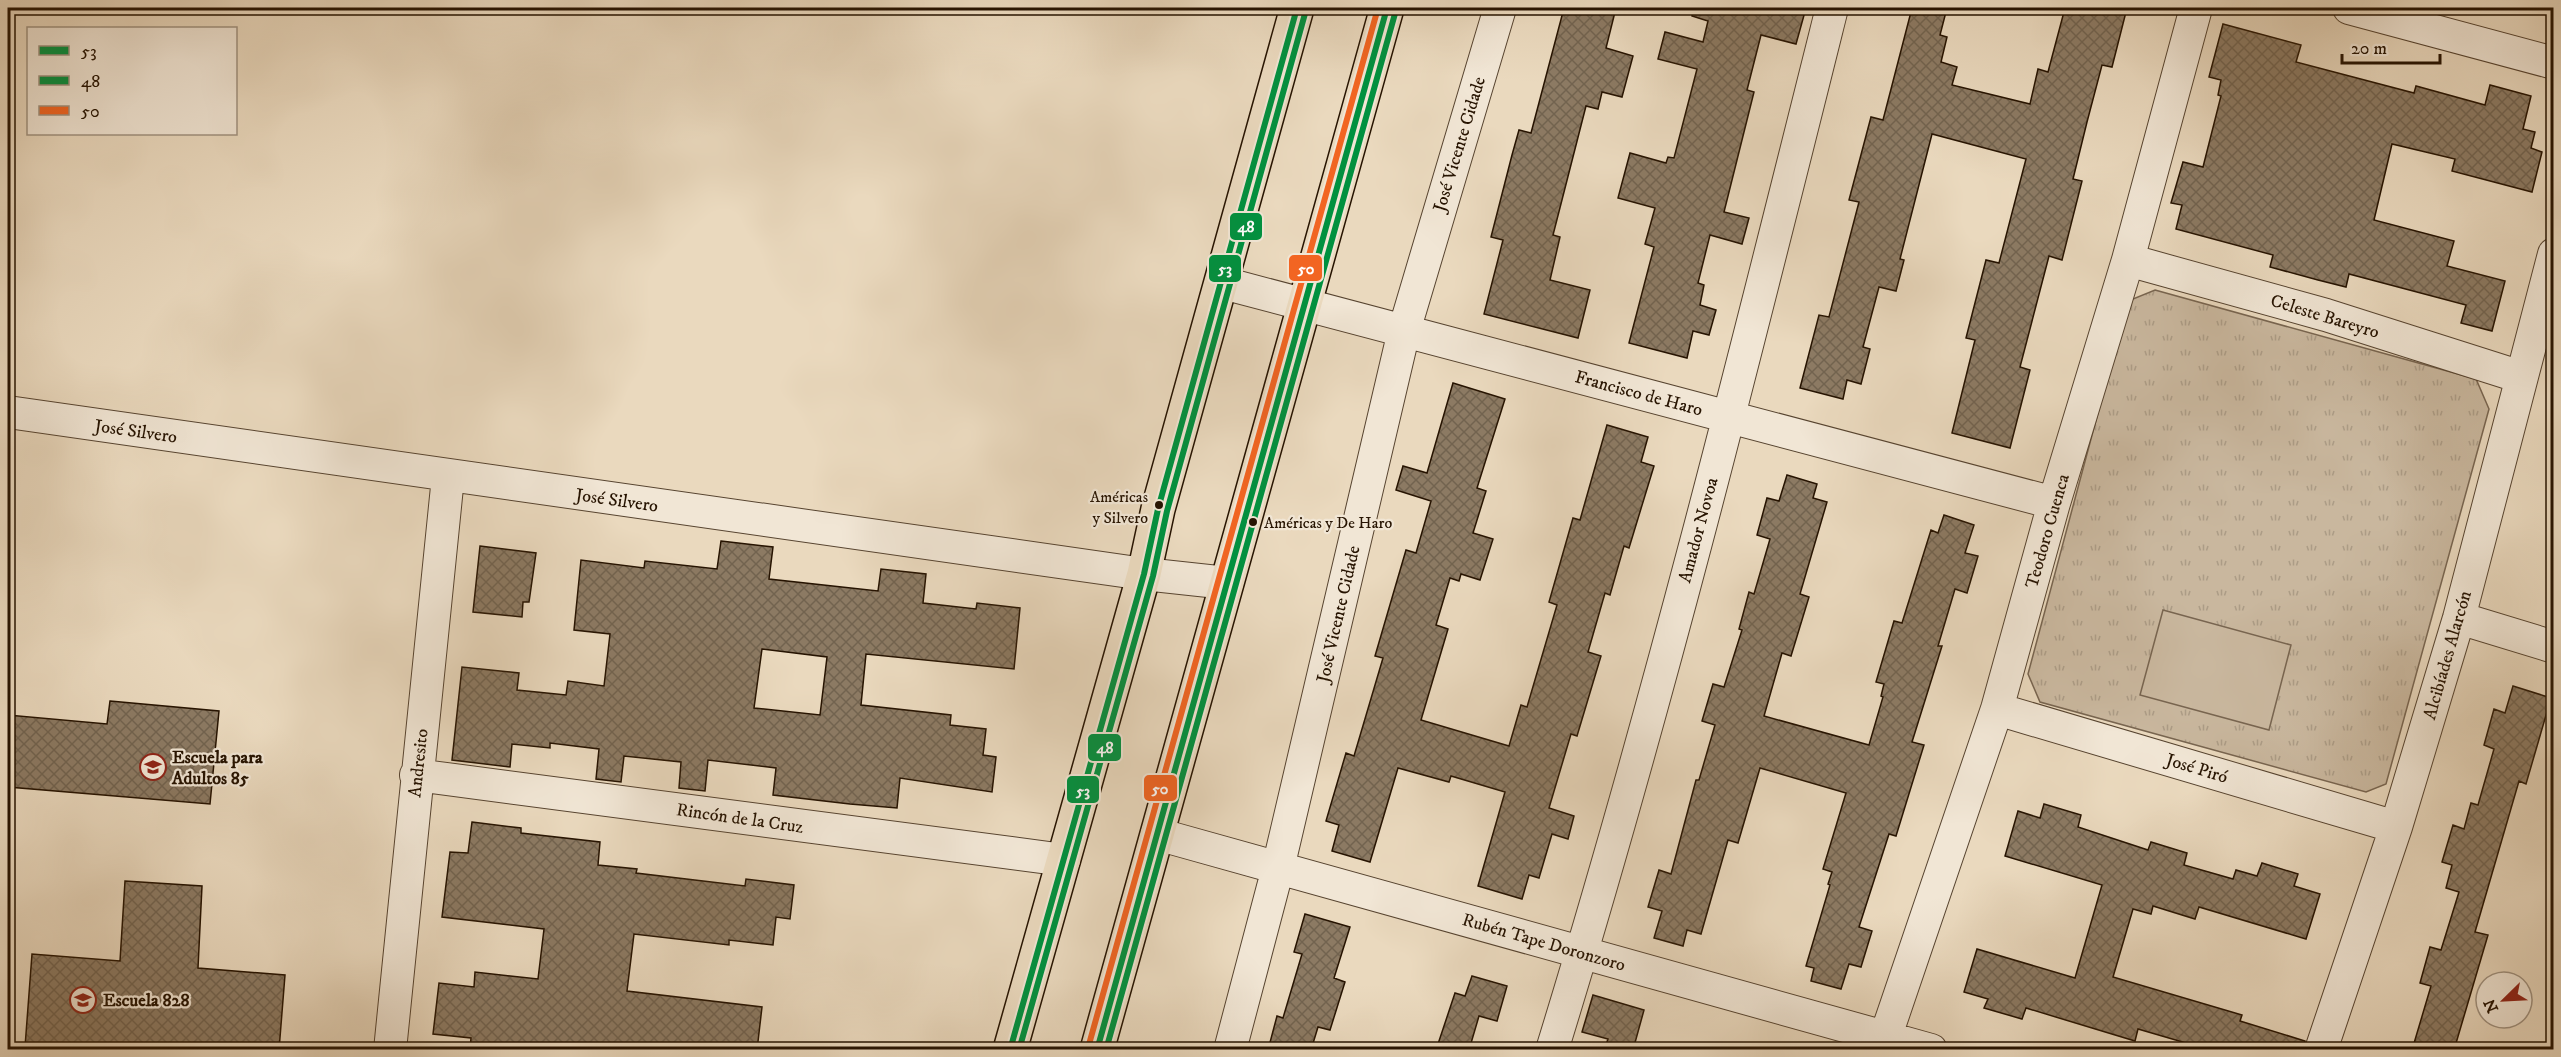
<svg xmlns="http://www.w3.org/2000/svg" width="2561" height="1057" viewBox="0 0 2561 1057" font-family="'IM FELL DW Pica',serif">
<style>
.park{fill:url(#park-tufts);stroke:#786550;stroke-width:1.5}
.pitch{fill:#c9b79e;stroke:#786550;stroke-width:1.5}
.building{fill:url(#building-cross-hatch);stroke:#261301;stroke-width:1.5;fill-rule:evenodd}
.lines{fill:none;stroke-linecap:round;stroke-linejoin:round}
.minor-casing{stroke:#574430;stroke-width:34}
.major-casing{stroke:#261301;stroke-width:36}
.minor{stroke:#f1e6d5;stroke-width:32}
.major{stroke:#ead9be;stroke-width:33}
.bus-1-casing{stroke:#f1e6d5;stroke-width:10}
.bus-2-casing{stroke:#f1e6d5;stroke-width:10}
.bus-3-casing{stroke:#f1e6d5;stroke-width:10}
.bus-1{stroke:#00913f;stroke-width:6}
.bus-2{stroke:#00913f;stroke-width:6}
.bus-3{stroke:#f26522;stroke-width:6}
.bus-dot{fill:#261301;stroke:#f1e6d5;stroke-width:2}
.labels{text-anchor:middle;stroke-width:4.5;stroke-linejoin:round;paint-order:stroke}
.bus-label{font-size:16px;fill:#261301;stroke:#f1e6d5;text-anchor:end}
.street-label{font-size:18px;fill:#261301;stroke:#f1e6d5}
.poi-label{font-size:18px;font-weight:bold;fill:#261301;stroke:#f1e6d5;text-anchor:start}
.line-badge{stroke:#f1e6d5;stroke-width:2}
.badge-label{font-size:16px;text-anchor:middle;font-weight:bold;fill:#fff}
</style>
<defs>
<pattern id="park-tufts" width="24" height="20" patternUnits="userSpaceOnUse" patternTransform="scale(1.5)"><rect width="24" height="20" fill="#c9b79e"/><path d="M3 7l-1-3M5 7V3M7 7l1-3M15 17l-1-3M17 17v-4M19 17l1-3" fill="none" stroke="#ac9c86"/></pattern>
<pattern id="building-cross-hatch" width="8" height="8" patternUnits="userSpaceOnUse" patternTransform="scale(1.5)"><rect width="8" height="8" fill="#8c7a63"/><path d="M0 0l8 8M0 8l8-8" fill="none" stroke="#72634f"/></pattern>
</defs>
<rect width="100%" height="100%" fill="#ead9be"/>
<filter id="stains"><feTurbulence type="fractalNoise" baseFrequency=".00333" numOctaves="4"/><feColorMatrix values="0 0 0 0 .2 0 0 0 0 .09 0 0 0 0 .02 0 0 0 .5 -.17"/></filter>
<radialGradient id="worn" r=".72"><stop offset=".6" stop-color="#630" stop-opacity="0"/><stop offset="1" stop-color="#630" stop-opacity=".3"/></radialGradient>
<path class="park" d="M2155,290L2476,379L2489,409L2386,784L2366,792L2040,702L2028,674L2128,301Z"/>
<path class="pitch" d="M2163,610L2291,645L2269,730L2140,695Z"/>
<path class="building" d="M1564,8H1616L1606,48L1633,56L1622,97L1602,92L1598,109L1586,106L1553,235L1560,237L1550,280L1590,290L1578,338L1484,314L1503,240L1491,237L1512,155L1519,130L1531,133Z
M1693,8H1806L1796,44L1761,35L1747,90L1754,92L1724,212L1749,218L1742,244L1710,235L1698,283L1704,285L1700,305L1716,310L1709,335L1693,331L1687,358L1629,343L1654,247L1645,244L1655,208L1618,198L1630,153L1666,163L1668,157L1674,158L1697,69L1658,59L1665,32L1703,42L1708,21L1692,16Z
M1912,8H1947L1940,35L1947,37L1941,62L1957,67L1952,85L2030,104L2038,69L2048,72L2065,8H2127L2112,67L2102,65L2087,122L2073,179L2082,181L2062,260L2049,256L2020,367L2030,370L2010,448L1952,433L1975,340L1966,338L1986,260L1999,263L2026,159L1932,134L1900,259L1904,260L1896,291L1879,287L1863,347L1870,349L1861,384L1847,380L1843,399L1800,388L1819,315L1829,317L1859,202L1849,200L1871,117L1883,120Z
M2223,24L2301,45L2296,62L2414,93L2416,86L2485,105L2490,85L2531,96L2523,129L2535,132L2531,148L2542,152L2532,192L2452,171L2455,159L2392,144L2374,220L2454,241L2447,266L2505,281L2492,331L2461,323L2466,305L2349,274L2346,287L2318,280L2270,267L2273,255L2176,229L2182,205L2171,203L2183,162L2203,167L2221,96L2218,95L2221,80L2209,77Z
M1453,383L1505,399L1477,488L1486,491L1473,533L1493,539L1480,580L1461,574L1459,581L1450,578L1436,625L1448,629L1421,720L1509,746L1521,705L1527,707L1557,605L1549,602L1573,518L1580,520L1607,425L1648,437L1641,462L1654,466L1629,548L1624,546L1610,595L1605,593L1588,652L1601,656L1577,736L1571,734L1549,808L1574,816L1568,839L1552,834L1539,878L1529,875L1522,899L1478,886L1505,792L1451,776L1449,782L1398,768L1370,862L1332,851L1339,825L1326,821L1346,753L1354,756L1383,658L1375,656L1406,550L1416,553L1431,501L1396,490L1403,466L1427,473Z
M1787,475L1817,484L1813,498L1827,502L1800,594L1809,597L1791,656L1782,653L1764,716L1869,745L1883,697L1881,696L1884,684L1876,682L1894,621L1902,623L1931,530L1938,533L1944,515L1974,525L1965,553L1978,556L1967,593L1955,589L1938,646H1942L1912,742L1924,745L1896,836L1889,834L1859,927L1872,931L1861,967L1849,964L1841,989L1811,981L1814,968L1806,966L1830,885L1828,884L1832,872L1823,869L1846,793L1760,768L1738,843L1728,840L1701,934L1687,930L1683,946L1654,938L1662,911L1648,907L1659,870L1671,874L1696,780H1699L1715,725L1702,721L1713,684L1724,687L1742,630L1739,629L1749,592L1754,594L1770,539L1757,535L1767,498L1779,501Z
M721,541L773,547L769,579L878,591L881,569L926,574L923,603L976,609L977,603L1020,608L1014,669L866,654L861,705L951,715L950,725L986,729L983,755L996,757L992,792L900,778L897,808L850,804L773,795L776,768L708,760L705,791L679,788L681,762L624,756L621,782L596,779L599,749L550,743V748L512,744L510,767L452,760L462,667L519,673L517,690L566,695L568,681L604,686L610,634L574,630L581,560L644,568L645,561L717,569ZM762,649L827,657L820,715L754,708Z
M480,546L536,553L529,602H523L522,617L473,612Z
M2513,686L2551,698L2526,784L2519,781L2475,932L2488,935L2454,1050H2412L2431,986L2420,983L2430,947L2441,950L2459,892L2446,888L2452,865L2442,862L2453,825L2464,829L2471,803L2478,805L2494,749L2484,745L2494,709L2505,713Z
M110,701L219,711L210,804L8,787V715L107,724Z
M2044,804L2081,815L2078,827L2148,850L2151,842L2187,853L2184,865L2233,879L2236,870L2257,876L2262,863L2298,874L2294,886L2320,894L2306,939L2199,907L2195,919L2153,906L2151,914L2133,909L2113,977L2242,1015L2240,1021L2305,1041L2304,1050H2184L2186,1043L2138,1029L2135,1041L2026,1008L2022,1019L1984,1008L1988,999L1964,992L1977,949L2075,978L2102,885L2005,856L2018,811L2040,818Z
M472,822L521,828V833L600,842L598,865L637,869L636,873L745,886L746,879L794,885L790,919L776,917L773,945L729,940V945L634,934L627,991L762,1007L757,1050H539L499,1045L498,1050H470L471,1038L433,1034L439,983L474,987L475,972L538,979L544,929L442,917L450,852L468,853Z
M125,881L202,886L198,968L285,975L279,1050H58L25,1047L32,954L120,961Z
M1305,914L1350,927L1334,978L1345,982L1330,1030L1318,1027L1311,1050H1268L1277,1016L1283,1018L1302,954L1294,952Z
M1472,976L1507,986L1497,1021L1479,1016L1469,1050H1436L1455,993L1465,996Z
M1593,995L1644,1010L1633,1050H1604L1608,1039L1582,1032Z"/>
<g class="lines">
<defs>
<path id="minor" d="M2349,8L2554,63
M2128,260L2326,315L2521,377
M1223,283L2054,503
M8,412L1144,574L1227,583
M2459,618L2554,647
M1997,709L2396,827
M416,775L1064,860
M1157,834L1931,1050
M390,1050L448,477
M1230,1050L1278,868L1404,331L1500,8
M1552,1050C1658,706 1745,356 1832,8
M1881,1050L1997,709L2054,503L2128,260L2196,8
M2321,1050L2396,827L2459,618L2554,254"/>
<path id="major" d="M1010,1050L1144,574L1158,509L1297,8
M1097,1050L1387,8"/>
</defs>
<use href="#minor" class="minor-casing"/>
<use href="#major" class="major-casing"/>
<use href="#minor" class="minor"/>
<use href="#major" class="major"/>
<defs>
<path id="bus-1" d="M1010,1050L1144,574L1158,509L1297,8
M1097,1050L1387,8"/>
<path id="bus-2" d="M1019,1050L1153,576L1167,511L1306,10
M1106,1050L1396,10"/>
<path id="bus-3" d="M1088,1048L1378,8"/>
</defs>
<use href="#bus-1" class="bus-1-casing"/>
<use href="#bus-2" class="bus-2-casing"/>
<use href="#bus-3" class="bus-3-casing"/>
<use href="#bus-1" class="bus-1"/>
<use href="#bus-2" class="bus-2"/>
<use href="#bus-3" class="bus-3"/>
</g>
<defs>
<symbol id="school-ring" viewBox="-11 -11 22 22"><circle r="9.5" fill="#f1e6d5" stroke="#8f2418" stroke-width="1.5"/><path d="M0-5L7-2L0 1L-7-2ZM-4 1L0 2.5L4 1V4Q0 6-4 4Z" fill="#8f2418"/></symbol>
</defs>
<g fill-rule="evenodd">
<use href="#school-ring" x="138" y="752" width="30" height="30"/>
<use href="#school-ring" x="68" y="985" width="30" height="30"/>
</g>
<g class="bus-dot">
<circle cx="1159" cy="505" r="5"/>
<circle cx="1253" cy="522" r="5"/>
</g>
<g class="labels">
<g class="bus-label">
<text x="1148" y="502">Américas<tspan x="1148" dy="21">y Silvero</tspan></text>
<text x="1264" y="528" text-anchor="start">Américas y De Haro</text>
</g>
<g class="street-label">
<text transform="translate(1459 144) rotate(-73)" y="6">José Vicente Cidade</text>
<text transform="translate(2325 316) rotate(17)" y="6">Celeste Bareyro</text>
<text transform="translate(1639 393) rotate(15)" y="6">Francisco de Haro</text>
<text transform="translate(136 431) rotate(8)" y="6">José Silvero</text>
<text transform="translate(617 500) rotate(8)" y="6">José Silvero</text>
<text transform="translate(1698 530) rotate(-75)" y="6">Amador Novoa</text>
<text transform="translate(2047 531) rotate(-74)" y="6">Teodoro Cuenca</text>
<text transform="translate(1338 614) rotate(-77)" y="6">José Vicente Cidade</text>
<text transform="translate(2447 655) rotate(-74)" y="6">Alcibíades Alarcón</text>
<text transform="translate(418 763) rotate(-84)" y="6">Andresito</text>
<text transform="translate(2197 768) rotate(17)" y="6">José Piró</text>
<text transform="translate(740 818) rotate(8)" y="6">Rincón de la Cruz</text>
<text transform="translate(1544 942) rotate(16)" y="6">Rubén Tape Doronzoro</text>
</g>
<g class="poi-label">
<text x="172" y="763">Escuela para<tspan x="172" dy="21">Adultos 85</tspan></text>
<text x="103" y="1006">Escuela 828</text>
</g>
</g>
<g class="line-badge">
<rect x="1229" y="212" width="34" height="29" rx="6" fill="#00913f"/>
<rect x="1288" y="254" width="35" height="28" rx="6" fill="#f26522"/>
<rect x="1208" y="254" width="34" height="29" rx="6" fill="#00913f"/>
<rect x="1087" y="733" width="35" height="29" rx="6" fill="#00913f"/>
<rect x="1143" y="774" width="35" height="28" rx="6" fill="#f26522"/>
<rect x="1066" y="775" width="34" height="29" rx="6" fill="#00913f"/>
</g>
<g class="badge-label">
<text x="1246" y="232">48</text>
<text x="1306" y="274">50</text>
<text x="1225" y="274">53</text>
<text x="1105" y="753">48</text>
<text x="1160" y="794">50</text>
<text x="1083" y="796">53</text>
</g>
<rect width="2561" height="1057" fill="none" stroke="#ead9be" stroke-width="30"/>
<rect x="9" y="9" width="2543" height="1039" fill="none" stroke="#261301" stroke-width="3"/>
<rect x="15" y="15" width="2531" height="1027" fill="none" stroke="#261301" stroke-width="1.5"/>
<rect x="27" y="27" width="210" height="108" fill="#f1e6d5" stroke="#a09280" stroke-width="1.5"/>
<rect x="39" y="46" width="30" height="9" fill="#00913f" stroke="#a09280" stroke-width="1.5"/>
<text x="81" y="57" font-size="18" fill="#261301">53</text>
<rect x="39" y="76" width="30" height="9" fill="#00913f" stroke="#a09280" stroke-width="1.5"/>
<text x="81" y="87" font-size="18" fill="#261301">48</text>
<rect x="39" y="106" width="30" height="9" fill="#f26522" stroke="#a09280" stroke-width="1.5"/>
<text x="81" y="117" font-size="18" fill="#261301">50</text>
<g transform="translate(2504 1000) rotate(246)"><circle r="28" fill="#f1e6d5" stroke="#a09280" stroke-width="1.5"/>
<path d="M0-4.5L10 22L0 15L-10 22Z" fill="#8f2418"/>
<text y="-9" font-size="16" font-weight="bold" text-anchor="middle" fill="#261301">N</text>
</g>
<path d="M2342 54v9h98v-9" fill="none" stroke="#261301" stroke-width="3"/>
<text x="2351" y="54" font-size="18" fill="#261301" stroke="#f1e6d5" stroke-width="4.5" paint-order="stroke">20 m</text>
<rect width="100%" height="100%" filter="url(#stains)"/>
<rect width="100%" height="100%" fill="url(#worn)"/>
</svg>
